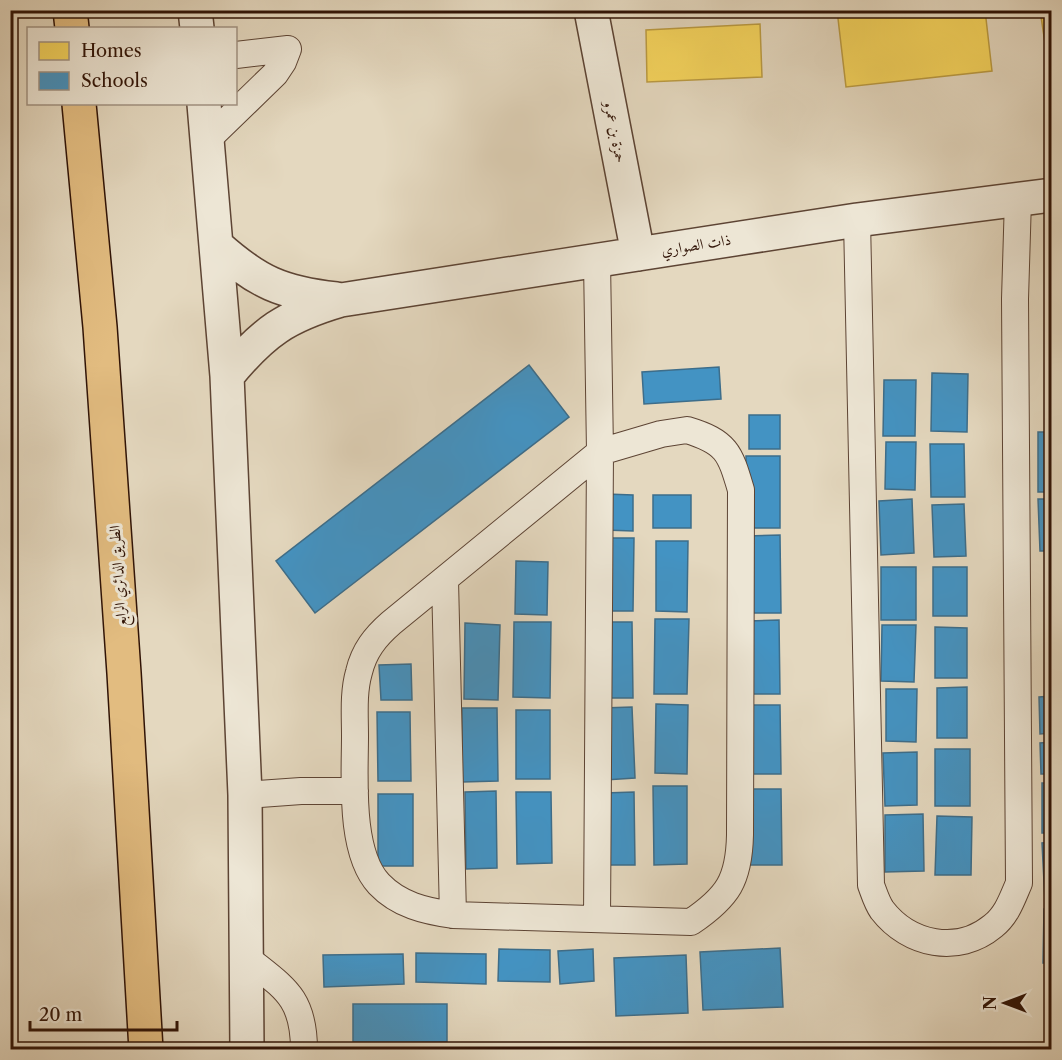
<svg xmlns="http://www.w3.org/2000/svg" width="1062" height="1060" viewBox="0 0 1062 1060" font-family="'Libre Caslon Text',Amiri,serif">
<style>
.homes{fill:#f6d55c;stroke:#bb9b42;stroke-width:1.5}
.schools{fill:#4393c3;stroke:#3d6d8a;stroke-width:1.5}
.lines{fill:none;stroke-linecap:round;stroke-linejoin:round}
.service-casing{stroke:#5d4434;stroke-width:28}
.minor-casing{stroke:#5d4434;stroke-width:36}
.primary-casing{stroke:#301306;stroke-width:36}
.service{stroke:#ede6d5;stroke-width:26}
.minor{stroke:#ede6d5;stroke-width:33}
.primary{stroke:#e2bc80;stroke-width:33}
.labels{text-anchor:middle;stroke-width:6;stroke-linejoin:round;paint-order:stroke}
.street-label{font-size:15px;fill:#301306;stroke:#ede6d5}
</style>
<rect width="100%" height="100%" fill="#e4d8bf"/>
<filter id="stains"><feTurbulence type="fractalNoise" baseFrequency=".00333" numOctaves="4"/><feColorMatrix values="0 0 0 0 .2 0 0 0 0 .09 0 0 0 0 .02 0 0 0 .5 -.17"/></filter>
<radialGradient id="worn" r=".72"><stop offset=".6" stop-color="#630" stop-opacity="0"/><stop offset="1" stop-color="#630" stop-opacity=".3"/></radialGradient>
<path class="homes" d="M837,10H985L992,71L846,87Z
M1040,10H1052V62L1048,63Z
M760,24L762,77L647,82L646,30Z"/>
<path class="schools" d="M529,365L569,417L315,613L276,561Z
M719,367L721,399L644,404L642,372Z
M932,373L968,374L967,432L931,431Z
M884,380H916L915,436H883Z
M749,415H780V449H749Z
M1038,432H1052V492H1038Z
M886,442H916L915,490L885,489Z
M930,444H964L965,497H931Z
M746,456H780V528H746Z
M606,494L633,495V531L605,530Z
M653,495H691V528H653Z
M912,499L914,553L881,555L879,501Z
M1038,499H1052V551H1040Z
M964,504L966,556L934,557L932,505Z
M780,535L781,613H747L746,536Z
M602,538H634L633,611H600Z
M656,541H688L687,612L656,611Z
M516,561L548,562L547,615L515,614Z
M881,567H916V620H881Z
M933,567H967V616H933Z
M655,619H689L687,694H654Z
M779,620L780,694H749V621Z
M514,622H551L550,698L513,697Z
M602,622H632L633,698H602Z
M465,623L500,625L498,700L464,699Z
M882,625H916L914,682L881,681Z
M935,627L967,628V678H935Z
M411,664L412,700H381L379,665Z
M967,687V738H937V688Z
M886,689H917L916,742L886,741Z
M1052,696V733L1040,734L1039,697Z
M656,704L688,705L687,774L655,773Z
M750,705H780L781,774H751Z
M632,707L635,778L605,780L602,708Z
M462,708H497L498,781L462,782Z
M516,710H550V779H516Z
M377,712H410L411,781H378Z
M1052,742V774H1041L1040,743Z
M935,749H970V806H935Z
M917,752V805L885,806L883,753Z
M1042,783H1052V833H1042Z
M653,786H687V864L654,865Z
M748,789H781L782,865H749Z
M496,791L497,868L466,869L465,792Z
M516,792H551L552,863L517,864Z
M634,792L635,865H606L604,793Z
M378,794H413V866H378Z
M923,814L924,871L885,872V815Z
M937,816L972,817L971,875H935Z
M1052,842V901H1045L1042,843Z
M1044,909L1052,910V963H1043Z
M780,948L783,1007L703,1010L700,952Z
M499,949L550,950V982L498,981Z
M593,949L594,981L560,984L558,951Z
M416,953L486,954V984L416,982Z
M403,954L404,984L324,987L323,955Z
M686,955L688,1013L616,1016L614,958Z
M353,1004H447V1042H353Z"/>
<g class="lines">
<defs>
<path id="service" d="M208,139L275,74L283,62L288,49L236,55
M857,220L871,885C874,893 877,903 882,910C909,945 958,955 993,926C1007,915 1012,899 1019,883L1015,299L1018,199
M597,261L600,452L597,919
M687,430C727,442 730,453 741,490L740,835C739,880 728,897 691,922L453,915C425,911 399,905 379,884C349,852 355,777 355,736C355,715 353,693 359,672C364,651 375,637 391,623L600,452L661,434Z
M445,580L453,915
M245,795L301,791H355
M247,958C284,988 304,997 304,1050"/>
<path id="minor" d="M195,10L197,28
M591,10L638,254
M204,104L227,376L245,795L247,1050
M217,246C257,282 282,293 336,299
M227,376C263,332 286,316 341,300L857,220L1052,195"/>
<path id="primary" d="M70,10L72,28
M79,104L100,327L124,673L146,1050"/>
</defs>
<use href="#service" class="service-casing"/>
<use href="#minor" class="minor-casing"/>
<use href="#primary" class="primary-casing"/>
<use href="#service" class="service"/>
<use href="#minor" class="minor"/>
<use href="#primary" class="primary"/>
</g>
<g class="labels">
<g class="street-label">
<text transform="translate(615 132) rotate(79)" y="5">حمزة بن عمرو</text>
<text transform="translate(696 245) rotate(-9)" y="5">ذات الصواري</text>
<text transform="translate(118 576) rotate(-94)" y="5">الطريق الدائري الرابع</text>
</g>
</g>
<rect width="1062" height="1060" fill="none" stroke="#e4d8bf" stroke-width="36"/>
<rect x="12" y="12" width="1038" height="1036" fill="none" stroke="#301306" stroke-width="3"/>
<rect x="18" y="18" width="1026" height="1024" fill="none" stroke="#301306" stroke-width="1.5"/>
<rect x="27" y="27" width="210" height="78" fill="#ede6d5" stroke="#a19282" stroke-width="1.5"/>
<rect x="39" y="42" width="30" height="18" fill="#f6d55c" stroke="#a19282" stroke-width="1.5"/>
<text x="81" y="57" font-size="18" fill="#301306">Homes</text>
<rect x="39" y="72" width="30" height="18" fill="#4393c3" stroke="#a19282" stroke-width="1.5"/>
<text x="81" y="87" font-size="18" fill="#301306">Schools</text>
<g transform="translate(1005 1003) rotate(270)" stroke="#ede6d5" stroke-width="4.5" paint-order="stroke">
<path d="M0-4.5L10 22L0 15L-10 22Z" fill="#301306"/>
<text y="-9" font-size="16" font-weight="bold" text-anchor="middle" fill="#301306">N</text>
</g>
<path d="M30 1021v9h147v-9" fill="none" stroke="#301306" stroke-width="3"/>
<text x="39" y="1021" font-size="18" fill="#301306" stroke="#ede6d5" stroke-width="4.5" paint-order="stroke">20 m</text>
<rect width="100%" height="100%" filter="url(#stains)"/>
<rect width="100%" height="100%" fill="url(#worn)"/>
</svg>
